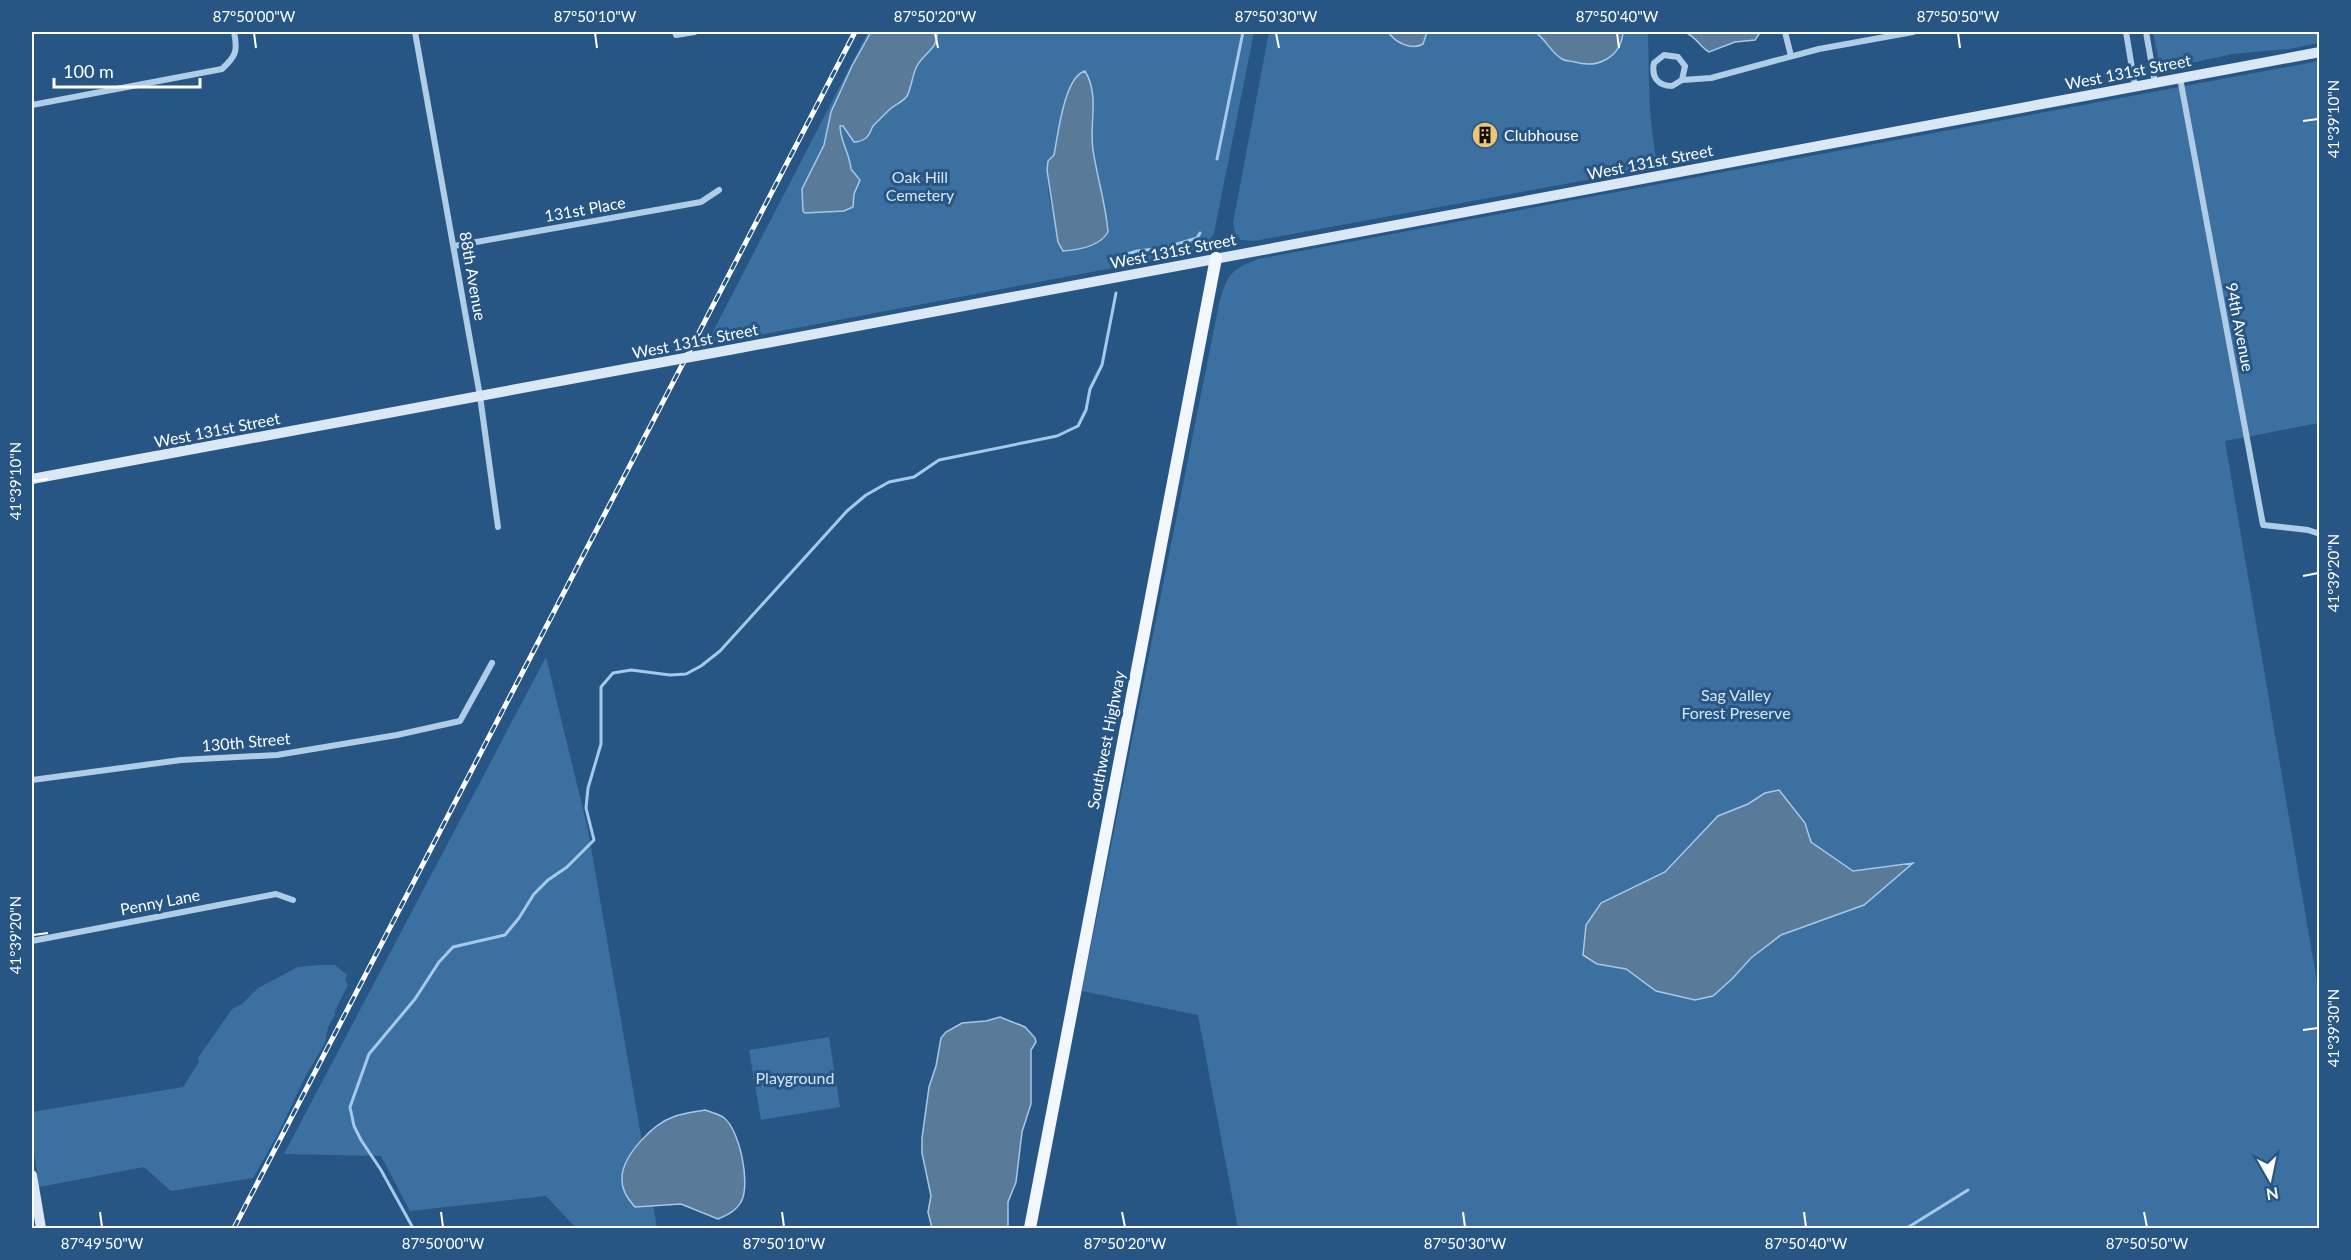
<svg xmlns="http://www.w3.org/2000/svg" width="2351" height="1260" viewBox="0 0 2351 1260" font-family="Lato,sans-serif">
<style>
.green{fill:#3b70a0;fill-rule:evenodd}
.water{fill:#5a7a9a;stroke:#a5c9e8;stroke-width:1.5}
.lines{fill:none;stroke-linecap:round;stroke-linejoin:round}
.stream{stroke:#a5c9e8;stroke-width:3}
.street{stroke:#b0cde7;stroke-width:6}
.secondary{stroke:#dae8f6;stroke-width:10}
.primary{stroke:#f2f7fe;stroke-width:12}
.rail-casing{stroke:#fff;stroke-width:5}
.rail{stroke:#275684;stroke-width:3;stroke-dasharray:9;stroke-linecap:butt}
.secondary-bridge{stroke:#dae8f6;stroke-width:10}
.ticks{fill:none;stroke:#fff;stroke-width:2}
.labels{text-anchor:middle;stroke-width:6;stroke-linejoin:round;paint-order:stroke}
.street-label{font-size:16px;fill:#fff;stroke:#275684}
.poi-label{font-size:16px;fill:#fff;stroke:#275684;text-anchor:start}
.park-label{font-size:16px;fill:#d4e6f6;stroke:#275684}
.neatline{fill:none;stroke:#fff;stroke-width:2}
.ticks-label{font-size:15px;text-anchor:middle;fill:#fff}
</style>
<rect width="100%" height="100%" fill="#275684"/>
<path class="green" d="M868,32H1254L1214,233C1207,245 1201,250 1187,254L706,345ZM1084,71L1094,115L1092,148L1109,229L1083,248C1074,236 1060,223 1053,210C1047,198 1045,165 1054,155C1058,132 1063,84 1084,71Z
M1269,32H1648C1649,77 1648,122 1658,167L1254,241L1241,240L1235,233L1233,223Z
M2153,32H2319V43L2289,49L2233,54L2167,68L2159,63Z
M2319,61V423L2225,441L2319,994V1228H1238L1198,1015L1082,991L1219,304C1227,276 1229,270 1258,259Z
M546,657L588,830L657,1228H576L546,1196L410,1211L381,1156L284,1154Z
M319,965H335L347,975L345,979L348,985L335,1011V1015L328,1027L325,1043L305,1077L278,1134L253,1178L171,1191L144,1167L39,1187L32,1138V1112L183,1087L199,1062L198,1058L232,1009L242,1004L258,988L298,967Z
M829,1037L840,1107L761,1120L749,1050Z"/>
<path class="water" d="M871,32H937C939,48 924,53 917,66C912,75 912,86 907,96C902,103 895,104 889,110C888,111 874,125 873,126C870,131 871,134 866,138C862,141 859,142 854,142L843,126H840C840,141 850,154 851,169L860,180L854,194L853,207L844,211L805,213L803,211L802,189L824,145L831,112L852,66Z
M1388,32H1427L1423,44C1411,51 1395,42 1388,32Z
M1535,32H1623C1621,57 1598,69 1575,62C1569,60 1567,62 1562,59C1550,52 1546,39 1535,32Z
M1684,32H1757L1759,34L1755,40L1735,42L1709,52C1700,47 1696,36 1684,32Z
M1085,71C1100,96 1089,123 1093,150C1097,177 1106,205 1108,232C1100,246 1078,250 1063,251L1058,242L1047,170L1048,161L1054,155C1058,135 1064,77 1085,71Z
M1779,790L1805,823L1811,842L1853,871L1913,863L1864,905L1781,935L1751,958L1733,978L1713,996L1695,1000L1656,991L1626,969L1597,964L1583,955L1586,925L1601,903L1665,872L1718,816L1748,804L1765,793Z
M1000,1017L1025,1027L1035,1038L1036,1042L1031,1050V1104L1022,1132L1016,1182L1008,1202V1228H932L928,1212L931,1196L922,1153V1138L929,1087L936,1066L941,1038L946,1032L962,1023L986,1021Z
M705,1110C711,1112 718,1114 723,1117C740,1129 751,1185 741,1202C736,1211 727,1215 718,1219L681,1204L635,1207C627,1198 621,1189 622,1177C623,1155 653,1124 673,1117C683,1113 695,1112 705,1110Z"/>
<g class="lines">
<path class="stream" d="M1217,159L1243,32
M1115,262L1118,257L1137,251L1164,248L1197,238L1200,233
M413,1228L381,1170L361,1140L354,1126L350,1107L369,1054L415,999L439,962L453,947L505,935L519,918L534,894L548,880L567,867L594,840L586,808L588,788L601,744V687L613,673L631,670L670,675L686,674L701,666L720,651L847,511L866,495L889,482L914,477L939,460L1057,436L1078,426L1086,410L1090,389L1102,365L1116,293
M1907,1228L1968,1190"/>
<path class="street" d="M415,32L480,396L498,527
M675,32L676,35L695,32
M1785,32L1791,56
M2126,32L2135,86
M2146,32L2155,83
M2180,78L2263,525L2308,530L2320,534
M1682,80L1685,66L1678,57L1664,55L1654,63C1651,77 1658,86 1672,86L1682,80L1711,78L1819,49L1913,32
M32,105L222,69C236,56 238,51 234,32
M454,246L701,202L719,190
M32,780L181,760L277,755L397,735L460,721L492,663
M32,941L276,894L293,900"/>
<path class="secondary" d="M729,350L2320,52
M32,479L652,364
M32,1175L41,1228"/>
<path class="primary" d="M1030,1228L1216,258"/>
<defs>
<path id="rail" d="M234,1228L855,32"/>
</defs>
<use href="#rail" class="rail-casing"/>
<use href="#rail" class="rail"/>
<path class="secondary-bridge" d="M652,364L729,350"/>
</g>
<path class="ticks" d="M254,33L256,48M595,33L597,48M935,33L938,48M1276,33L1279,48M1617,33L1619,48M1958,33L1960,48M2303,121L2318,119M33,481L48,479M2303,576L2318,573M33,935L48,933M2303,1030L2318,1028M100,1212L102,1227M441,1212L443,1227M782,1212L784,1227M1122,1212L1125,1227M1463,1212L1465,1227M1804,1212L1806,1227M2144,1212L2147,1227"/>
<defs>
<symbol id="building-disc" viewBox="-11 -11 22 22"><circle r="9.5" fill="#f0c476" stroke="#275684"/><path d="M-4-6H4V6H1V3H-1V6H-4ZM-2.5-4.3h1.7v1.8h-1.7ZM.8-4.3h1.7v1.8H.8ZM-2.5-1h1.7V.8h-1.7ZM.8-1h1.7V.8H.8Z" fill="#111"/></symbol>
</defs>
<g fill-rule="evenodd">
<use href="#building-disc" x="1470" y="120" width="30" height="30"/>
</g>
<g class="labels">
<g class="street-label">
<text transform="translate(2128 72) rotate(-11)" y="6">West 131st Street</text>
<text transform="translate(1650 162) rotate(-11)" y="6">West 131st Street</text>
<text transform="translate(585 209) rotate(-10)" y="6">131st Place</text>
<text transform="translate(1173 251) rotate(-11)" y="6">West 131st Street</text>
<text transform="translate(473 276) rotate(80)" y="6">88th Avenue</text>
<text transform="translate(2240 327) rotate(79)" y="6">94th Avenue</text>
<text transform="translate(695 341) rotate(-11)" y="6">West 131st Street</text>
<text transform="translate(217 430) rotate(-11)" y="6">West 131st Street</text>
<text transform="translate(1106 740) rotate(-79)" y="6">Southwest Highway</text>
<text transform="translate(246 742) rotate(-5)" y="6">130th Street</text>
<text transform="translate(160 902) rotate(-11)" y="6">Penny Lane</text>
</g>
<g class="poi-label">
<text x="1504" y="141">Clubhouse</text>
</g>
<g class="park-label">
<text x="920" y="183">Oak Hill<tspan x="920" dy="18">Cemetery</tspan></text>
<text x="1736" y="701">Sag Valley<tspan x="1736" dy="18">Forest Preserve</tspan></text>
<text x="795" y="1084">Playground</text>
</g>
</g>
<rect width="2351" height="1260" fill="none" stroke="#275684" stroke-width="66"/>
<g transform="translate(2270 1179) rotate(171)" stroke="#275684" stroke-width="4.5" paint-order="stroke">
<path d="M0-4.5L10 22L0 15L-10 22Z" fill="#ffffff"/>
<text y="-9" font-size="16" font-weight="bold" text-anchor="middle" fill="#ffffff">N</text>
</g>
<path d="M54 78v9h146v-9" fill="none" stroke="#ffffff" stroke-width="3"/>
<text x="63" y="78" font-size="18" fill="#ffffff" stroke="#275684" stroke-width="4.5" paint-order="stroke">100 m</text>
<rect x="33" y="33" width="2285" height="1194" class="neatline"/>
<g class="ticks-label">
<text x="254" y="22">87°50'00"W</text>
<text x="595" y="22">87°50'10"W</text>
<text x="935" y="22">87°50'20"W</text>
<text x="1276" y="22">87°50'30"W</text>
<text x="1617" y="22">87°50'40"W</text>
<text x="1958" y="22">87°50'50"W</text>
<text transform="translate(2334 119) rotate(-90)" y="5">41°39'10"N</text>
<text transform="translate(16 481) rotate(-90)" y="5">41°39'10"N</text>
<text transform="translate(2334 573) rotate(-90)" y="5">41°39'20"N</text>
<text transform="translate(16 935) rotate(-90)" y="5">41°39'20"N</text>
<text transform="translate(2334 1028) rotate(-90)" y="5">41°39'30"N</text>
<text x="102" y="1249">87°49'50"W</text>
<text x="443" y="1249">87°50'00"W</text>
<text x="784" y="1249">87°50'10"W</text>
<text x="1125" y="1249">87°50'20"W</text>
<text x="1465" y="1249">87°50'30"W</text>
<text x="1806" y="1249">87°50'40"W</text>
<text x="2147" y="1249">87°50'50"W</text>
</g>
</svg>
